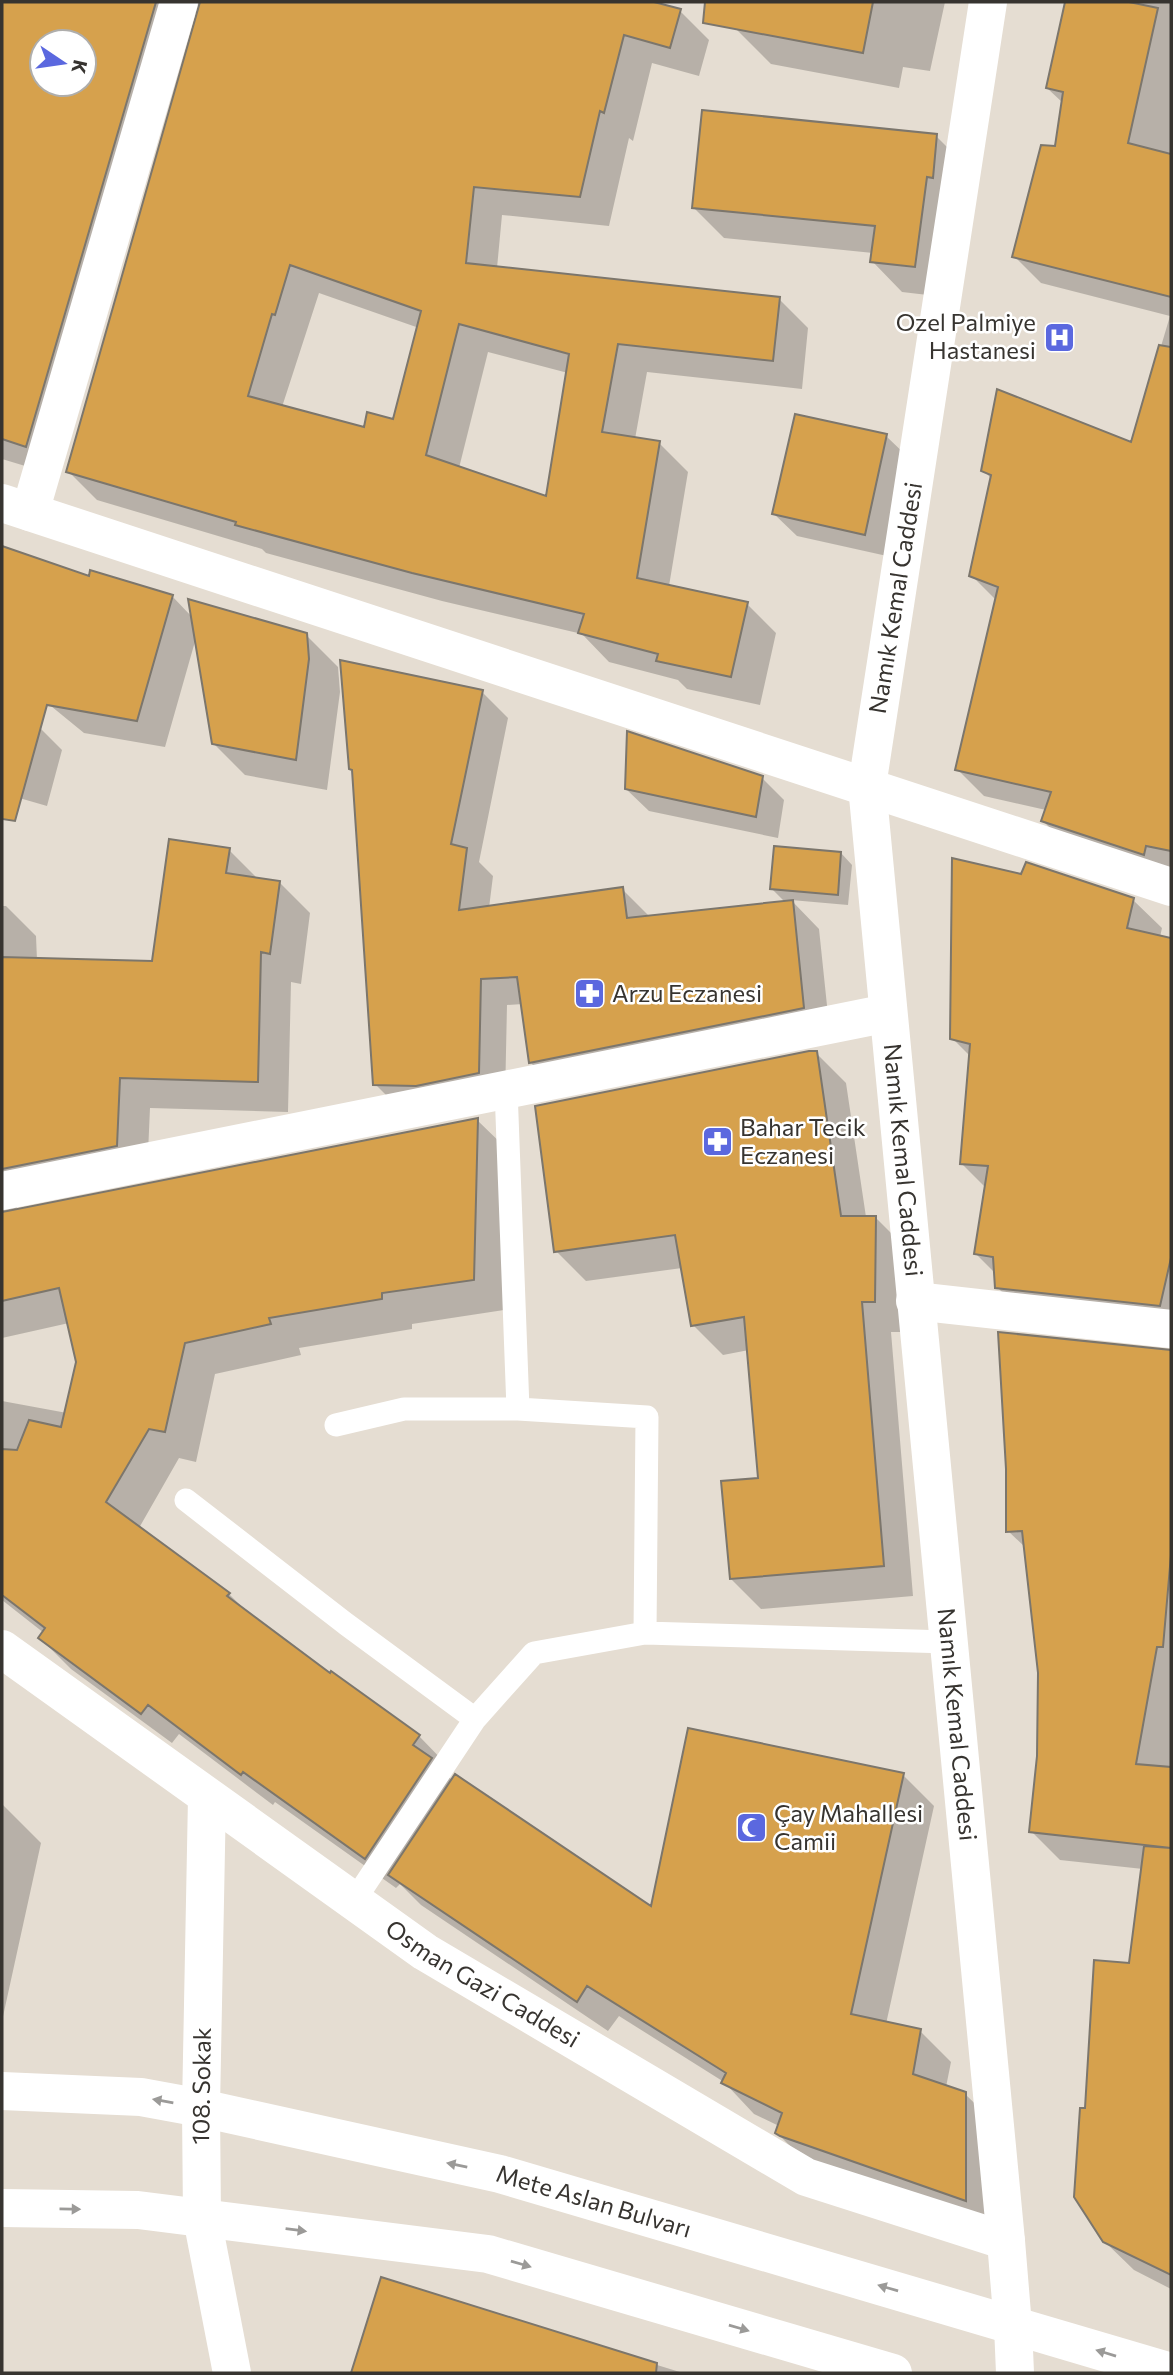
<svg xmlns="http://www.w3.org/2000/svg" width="1173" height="2375" viewBox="0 0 1173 2375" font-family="Commissioner,sans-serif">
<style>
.shadow{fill:#0003;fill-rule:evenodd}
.building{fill:#d6a14d;stroke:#7c766c;stroke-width:2;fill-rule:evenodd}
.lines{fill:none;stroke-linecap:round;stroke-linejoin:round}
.service{stroke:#fff;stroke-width:23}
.minor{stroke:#fff;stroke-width:38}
.secondary{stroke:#fff;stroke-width:38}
.oneway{fill:#9b9a98}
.labels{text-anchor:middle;stroke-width:5;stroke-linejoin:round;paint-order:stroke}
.poi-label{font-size:24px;fill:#373430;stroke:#fff;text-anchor:start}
.street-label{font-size:24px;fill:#373430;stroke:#fff}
</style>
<rect width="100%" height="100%" fill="#e5ddd2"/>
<path class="shadow" d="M2,2H415L412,14L488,37L497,2H648L680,11L709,40L699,76L652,63L633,141L629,138L609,226L502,215L497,268L779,299L808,328L802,389L647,372L635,439L659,443L688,472L669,586L747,604L776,633L760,705L687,689L678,680L609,662L582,634L442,601L266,553L262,549L97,500L68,471L201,10L192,16L55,475L2,459ZM42,42H84V84H42ZM319,293L419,328L394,421L365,429L282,407ZM488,352L568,373L547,498L459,468Z
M740,2H945L930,71L903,67L899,88L771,64L735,28Z
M1067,2H1171V879L1070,848L1043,821L1046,810L984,796L957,769L996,600L971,575L992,479L983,470L1132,444L1170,316L1041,283L1014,256L1056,148L1063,103L1047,88Z
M936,136L967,167L945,297L902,292L872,261L873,253L724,238L694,208Z
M886,436L909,458L887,556L797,536L774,514Z
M2,548L90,579L172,596L192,617L306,635L338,667L340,692L327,790L245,775L213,743L196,638L165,747L84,733L2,666Z
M482,692L508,718L479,862L493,876L489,908L622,889L649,916L786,903L772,889L841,853L852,865L848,905L791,900L819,929L830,1034L557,1089L530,1062L523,1004L507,1005L505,1099L401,1110L375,1084L353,771L350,769Z
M2,718L40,728L62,750L47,806L2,793Z
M762,778L784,800L778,838L649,811L626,789Z
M229,850L259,880L279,882L310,913L301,984L291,982L288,1112L150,1108L147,1176L18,1206L13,1213L477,1120L508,1150L504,1310L412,1324V1329L299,1348L301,1355L215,1374L196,1462L179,1458L139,1528L229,1594L249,1614L330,1676L419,1736L449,1767L445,1773L453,1781L652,1909L903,1775L934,1806L886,2024L920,2031L951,2062L946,2087L965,2094L997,2125L996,2231L808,2164L777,2133L779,2126L754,2114L724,2082L619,2016L608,2031L421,1905L400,1884L396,1888L275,1802L273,1805L179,1734L172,1743L71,1669L40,1638L44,1633L2,1600V1401L67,1413L78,1362L69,1323L2,1338V906H6L36,936L37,960L154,963Z
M1133,900L1162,928L1160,937L1171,940V1332L1026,1316L997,1287L996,1274L976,1254L986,1188L961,1163L971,1057L952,1038Z
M816,1053L846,1083L866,1217H875L905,1247L904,1332H891L913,1596L761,1609L731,1579L760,1480L749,1350L723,1355L693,1325L682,1268L586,1281L556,1251Z
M1171,1352V2289L1134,2270L1104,2241L1087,2110L1131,1964L1143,1869L1060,1860L1031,1831L1039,1756V1673L1026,1548L1008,1531Z
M2,1804L41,1843L2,2021Z
M382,2280L683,2373H353Z"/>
<path class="building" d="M2,2H156L26,447L2,439ZM42,42H84V84H42Z
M200,2H654L681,9L670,48L624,35L604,113L600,111L580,197L474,187L466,263L780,297L773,361L618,344L602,432L660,441L637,578L748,602L731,677L656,661L658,654L578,633L584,614L412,573L235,525L236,522L66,472ZM290,265L421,311L393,419L367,412L364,427L248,396L272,314L275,315ZM459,324L569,354L546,496L426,455Z
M705,2H873L863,53L703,23Z
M1065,2H1129L1158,8L1128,143L1171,154V297L1012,257L1041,145L1055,146L1063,92L1046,88Z
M702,110L937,134L933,178L927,177L915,267L870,262L875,226L692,208Z
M1159,345L1171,347V851L1146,846L1144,855L1041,821L1051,792L955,770L998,587L969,576L991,475L981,471L997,389L1131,442Z
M795,414L887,434L865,535L772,514Z
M2,546L89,576L90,570L173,595L137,721L47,705L15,821L2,819Z
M188,599L307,633L309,659L296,760L212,744Z
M340,660L483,690L451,844L467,848L459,910L623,887L627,918L793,900L804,1008L529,1063L517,977L481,979L479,1073L416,1086L373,1085L352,770L349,769Z
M627,731L763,776L756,817L625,789Z
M169,839L230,848L226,873L280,881L270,954L261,952L258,1082L120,1078L117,1146L2,1169V957L152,961Z
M774,846L841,852L838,895L770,889Z
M952,858L1021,874L1026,862L1134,898L1127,928L1171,938V1258L1160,1306L995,1288L993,1257L974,1254L988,1166L960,1164L970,1044L950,1039Z
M809,1051H817L841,1216H876L875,1302H862L884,1566L730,1579L721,1481L758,1478L744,1317L691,1326L675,1235L554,1252L535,1106Z
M478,1118L474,1280L382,1293V1299L269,1318L271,1324L185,1343L165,1432L149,1429L106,1502L230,1593L227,1596L330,1673L331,1671L420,1735L413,1745L432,1758L365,1859L243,1772L241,1775L148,1705L141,1714L38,1638L45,1628L2,1595V1449L17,1450L29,1420L61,1427L76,1362L59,1288L2,1301V1212Z
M998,1332L1171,1350V1555L1163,1647H1157L1136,1764L1171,1767V1848L1029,1832L1037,1756L1038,1673L1022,1531L1006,1532V1469Z
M688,1728L904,1773L851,2014L921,2029L913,2074L966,2092V2201L780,2136L775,2133L782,2113L721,2083L726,2073L587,1986L577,2002L388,1875L455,1774L651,1906Z
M1144,1846L1171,1848V2275L1103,2242L1074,2197L1080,2108H1085L1094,1960L1129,1963Z
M381,2277L657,2363L656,2373H351Z"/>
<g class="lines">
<path class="service" d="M506,1089L518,1409
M336,1425L404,1409H518L647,1417L645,1633
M186,1500L346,1624L475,1719L534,1653L645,1633L948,1642
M354,1901L475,1719"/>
<g class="minor">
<path id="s1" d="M988,2L867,786L1006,2241L1013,2326L1015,2373"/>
<path d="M2,503L1171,887"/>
<path d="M30,512L179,2"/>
<path d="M2,1191L888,1013"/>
<path d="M915,1301L1171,1329"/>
<path id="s2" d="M2,1649L425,1952L806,2177L1006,2241"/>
<path d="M207,1797L201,2108L202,2218L232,2373"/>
</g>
<g class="secondary">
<path id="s3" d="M2,2091L141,2097L201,2108L500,2174L1171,2372"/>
<path d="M2,2208L138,2210L488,2254L893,2373"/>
</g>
</g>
<defs><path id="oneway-solid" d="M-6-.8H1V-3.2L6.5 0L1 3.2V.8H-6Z" transform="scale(1.75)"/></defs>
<g class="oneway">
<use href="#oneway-solid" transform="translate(163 2101) rotate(-170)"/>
<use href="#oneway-solid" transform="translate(457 2165) rotate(-168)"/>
<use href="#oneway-solid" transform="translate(70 2209) rotate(1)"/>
<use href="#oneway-solid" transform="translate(296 2230) rotate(7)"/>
<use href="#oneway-solid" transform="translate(521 2264) rotate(16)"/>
<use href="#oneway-solid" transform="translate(888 2288) rotate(-164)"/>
<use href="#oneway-solid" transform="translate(739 2328) rotate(16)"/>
<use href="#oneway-solid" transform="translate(1106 2353) rotate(-163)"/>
</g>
<defs>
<symbol id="hospital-square" viewBox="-11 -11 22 22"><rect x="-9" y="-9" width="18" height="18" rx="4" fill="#5b68df" stroke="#fff"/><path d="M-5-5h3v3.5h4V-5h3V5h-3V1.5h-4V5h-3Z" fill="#fff"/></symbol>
<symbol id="pharmacy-square" viewBox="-11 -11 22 22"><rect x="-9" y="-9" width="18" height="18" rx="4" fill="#5b68df" stroke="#fff"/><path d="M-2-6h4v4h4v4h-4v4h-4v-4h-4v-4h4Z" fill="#fff"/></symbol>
<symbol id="mosque-square" viewBox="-11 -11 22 22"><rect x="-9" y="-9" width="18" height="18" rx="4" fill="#5b68df" stroke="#fff"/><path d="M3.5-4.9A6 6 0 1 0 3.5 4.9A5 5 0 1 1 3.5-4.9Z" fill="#fff"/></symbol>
</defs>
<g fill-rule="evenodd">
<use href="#hospital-square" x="1042" y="320" width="35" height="35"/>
<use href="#pharmacy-square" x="572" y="976" width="35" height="35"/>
<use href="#pharmacy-square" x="700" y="1124" width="35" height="35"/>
<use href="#mosque-square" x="734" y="1810" width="35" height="35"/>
</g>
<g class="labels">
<g class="poi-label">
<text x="1036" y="331" text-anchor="end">Ozel Palmiye<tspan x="1036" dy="28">Hastanesi</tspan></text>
<text x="612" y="1002">Arzu Eczanesi</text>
<text x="740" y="1136">Bahar Tecik<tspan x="740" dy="28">Eczanesi</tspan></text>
<text x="774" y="1822">Çay Mahallesi<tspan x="774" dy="28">Camii</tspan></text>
</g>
<g class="street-label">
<text transform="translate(896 598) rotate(-81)" y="8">Namık Kemal Caddesi</text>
<text dy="8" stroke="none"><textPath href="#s1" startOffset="1169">Namık Kemal Caddesi</textPath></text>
<text dy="8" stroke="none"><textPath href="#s1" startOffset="1736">Namık Kemal Caddesi</textPath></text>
<text dy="8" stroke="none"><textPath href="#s2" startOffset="586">Osman Gazi Caddesi</textPath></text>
<text transform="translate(202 2086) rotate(-89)" y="8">108. Sokak</text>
<text dy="8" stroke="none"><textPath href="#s3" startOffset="604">Mete Aslan Bulvarı</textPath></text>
</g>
</g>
<rect width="1173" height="2375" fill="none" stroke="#373430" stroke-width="7"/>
<g transform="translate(63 63) rotate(103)"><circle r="33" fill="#ffffff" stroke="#afaeac" stroke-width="2"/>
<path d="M0-5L12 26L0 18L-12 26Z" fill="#5b68df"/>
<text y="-10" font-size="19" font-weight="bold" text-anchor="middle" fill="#373430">K</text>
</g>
</svg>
